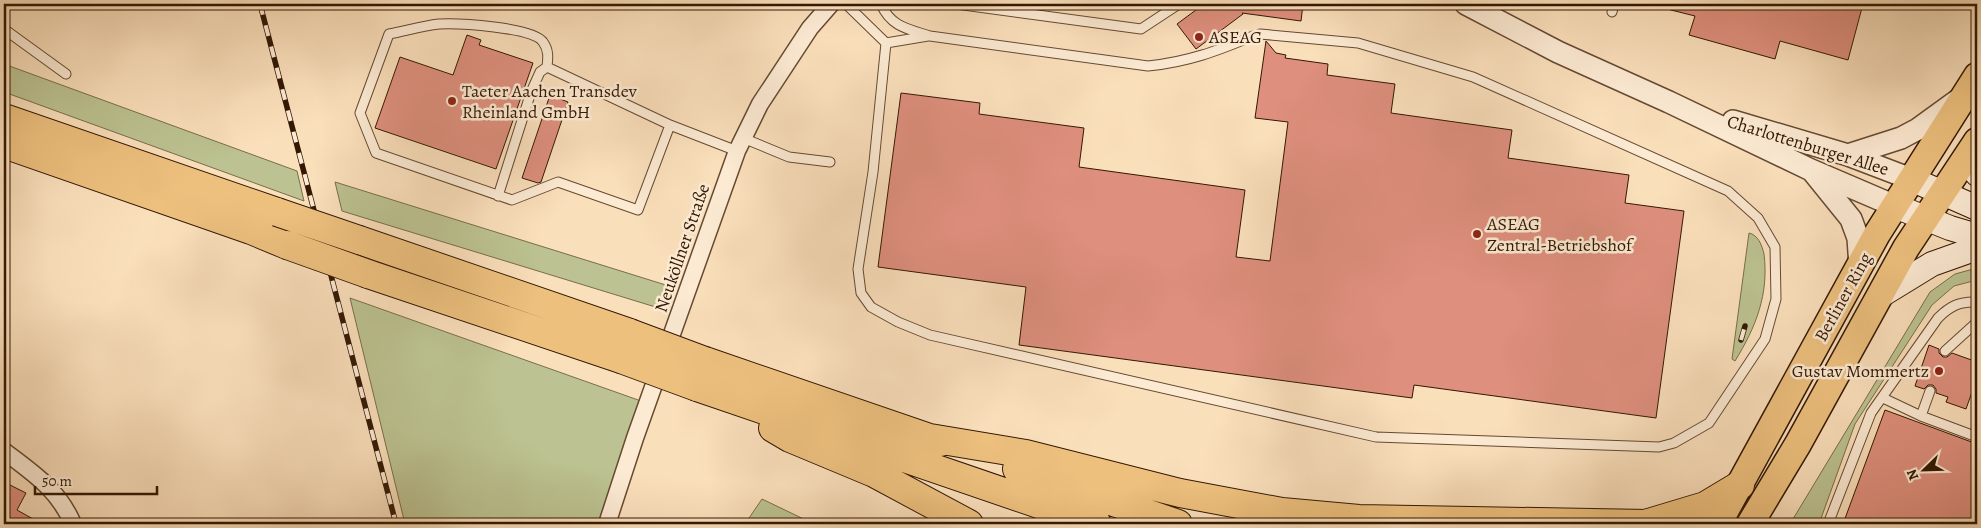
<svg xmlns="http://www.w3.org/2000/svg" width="1981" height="528" viewBox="0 0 1981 528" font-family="Alegreya,serif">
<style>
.green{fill:#bcc291;stroke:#786d4a}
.building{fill:#de8f7d;stroke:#331803}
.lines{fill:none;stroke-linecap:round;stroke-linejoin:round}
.service-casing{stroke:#654a31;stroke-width:11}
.minor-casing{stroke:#654a31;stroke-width:19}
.tertiary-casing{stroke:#654a31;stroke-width:24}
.secondary-casing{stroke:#331803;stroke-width:26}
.primary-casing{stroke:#331803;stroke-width:29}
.motorway-casing{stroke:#331803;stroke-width:30}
.service{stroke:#fcead3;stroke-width:9}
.minor{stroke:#fcead3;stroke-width:16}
.tertiary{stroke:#fcead3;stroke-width:21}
.secondary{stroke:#fcead3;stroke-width:24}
.primary{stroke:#edc07e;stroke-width:26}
.motorway{stroke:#edc07e;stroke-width:28}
.rail-casing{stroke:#331803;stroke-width:5.5}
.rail{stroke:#fcead3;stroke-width:4;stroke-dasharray:11;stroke-linecap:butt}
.motorway-bridge-casing{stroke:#331803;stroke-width:30;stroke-linecap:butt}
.motorway-bridge{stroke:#edc07e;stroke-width:28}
.poi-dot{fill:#8f2418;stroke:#fcead3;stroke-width:2}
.labels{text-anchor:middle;stroke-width:5;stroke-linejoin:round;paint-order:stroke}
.poi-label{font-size:18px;fill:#331803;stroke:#fcead3;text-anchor:start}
.street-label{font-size:18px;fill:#331803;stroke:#fcead3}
</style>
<rect width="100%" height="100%" fill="#fadfbb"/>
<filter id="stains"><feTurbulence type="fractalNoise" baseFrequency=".004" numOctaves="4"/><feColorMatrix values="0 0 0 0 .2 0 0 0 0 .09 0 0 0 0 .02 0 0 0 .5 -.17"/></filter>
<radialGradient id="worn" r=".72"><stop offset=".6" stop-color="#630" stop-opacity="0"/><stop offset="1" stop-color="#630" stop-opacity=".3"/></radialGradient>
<path class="green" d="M4,64L297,171L304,201L4,92Z
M335,182L669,286L662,309L342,211Z
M1749,233C1758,235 1762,245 1764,254C1769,294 1756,327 1735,361L1732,359Z
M1977,268V280L1954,286L1932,305L1855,424L1819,524H1790L1930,292L1955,274Z
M350,298L641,401L600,524H405Z
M762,499L814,524H745Z"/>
<path class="building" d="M1204,4H1235L1237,7L1238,4H1303L1301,21L1242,13L1243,14L1196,49L1177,24Z
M1664,4H1863L1848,60L1780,41L1775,59L1689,35L1695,16L1663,8Z
M467,35L481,40L479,45L533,63L496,169L375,128L400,57L453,75Z
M1266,41L1276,53L1286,55L1285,58L1328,64L1327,75L1395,84L1391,113L1512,130L1508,158L1629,175L1625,203L1684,211L1656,418L1414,385L1412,398L1019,345L1026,287L878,267L901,93L980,103L979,114L1084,128L1079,167L1245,190L1236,257L1270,261L1288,122L1255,118Z
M550,95L568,102L541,182L538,183L522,178Z
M1929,345L1939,349V353L1943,357H1947L1952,353L1977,362V378L1966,409L1946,402L1948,397L1936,393V389L1933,385H1928L1924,389L1915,386Z
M1885,410L1977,444V524H1843Z
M4,482L26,493L17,510L42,524H4Z"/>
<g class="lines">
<defs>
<path id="service" d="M846,4L886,43L873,172L858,269L861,293L871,307L898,322L930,335L1376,437L1659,447L1674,443L1709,423L1765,339L1776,299L1775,247L1758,218L1728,191L1473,77L1358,43L1260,34
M881,4C891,27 908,29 930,36L1148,66C1188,62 1217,51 1253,36
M956,4L1141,29L1179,4
M1612,12L1614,4
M4,29L66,74
M886,43L928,36
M547,67C548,58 549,50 543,42C533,27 457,23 439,24C422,26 405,31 389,34L360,113L376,153L512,200L558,182L638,210L670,125L737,151
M743,138L789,157L830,162
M498,196L531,92L540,72L547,67L670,125
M1945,351L1977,322
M1883,398L1921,416L1977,437
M1921,416L1930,391
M1828,524L1871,413L1938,318C1950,306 1960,301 1977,302"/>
<path id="minor" d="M4,451C33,473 58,489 73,524
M607,524L635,438L737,151L760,104L810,28L831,4"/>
<path id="tertiary" d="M1466,4L1558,52L1669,102L1811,170L1895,206
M1733,121L1848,155L1911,179
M1848,155L1901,138L1918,129L1958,100
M1813,172L1851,219L1858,238L1860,267"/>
<path id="secondary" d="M1970,153L1977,174
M1911,179L1977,208
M1895,206L1950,228L1977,236
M1883,294L1932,264L1977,248"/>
<path id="primary" d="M1718,524L1877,234L1977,76
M1750,524L1798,444L1906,248L1977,141"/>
<path id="motorway" d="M4,118L277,212
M4,144L251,230L287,245
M359,240L630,333
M368,274L621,359
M705,361L941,442
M697,387L1097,524
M773,428L790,438L874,473L969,524
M924,437L1026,454L1180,493L1282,512L1359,519L1648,524
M1017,469L1178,524
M1645,524L1705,506L1740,485"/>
</defs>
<use href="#service" class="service-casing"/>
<use href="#minor" class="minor-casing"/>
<use href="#tertiary" class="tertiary-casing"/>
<use href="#secondary" class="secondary-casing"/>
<use href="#primary" class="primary-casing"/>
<use href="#motorway" class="motorway-casing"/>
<use href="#service" class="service"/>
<use href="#minor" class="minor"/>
<use href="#tertiary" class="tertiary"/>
<use href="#secondary" class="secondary"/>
<use href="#primary" class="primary"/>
<use href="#motorway" class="motorway"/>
<defs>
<path id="rail" d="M260,4L396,524
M1741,340L1745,326"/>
</defs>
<use href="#rail" class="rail-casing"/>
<use href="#rail" class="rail"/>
<defs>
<path id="motorway-bridge" d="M277,212L359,240
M287,245L368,274
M630,333L705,361
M621,359L697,387"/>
</defs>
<use href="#motorway-bridge" class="motorway-bridge-casing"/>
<use href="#motorway-bridge" class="motorway-bridge"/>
</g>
<g class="poi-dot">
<circle cx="1199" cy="37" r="5"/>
<circle cx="452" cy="101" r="5"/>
<circle cx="1477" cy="234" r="5"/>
<circle cx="1939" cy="371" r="5"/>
</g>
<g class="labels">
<g class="poi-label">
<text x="1209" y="43">ASEAG</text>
<text x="462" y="97">Taeter Aachen Transdev<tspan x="462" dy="21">Rheinland GmbH</tspan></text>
<text x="1487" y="230">ASEAG<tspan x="1487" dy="21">Zentral-Betriebshof</tspan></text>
<text x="1929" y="377" text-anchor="end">Gustav Mommertz</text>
</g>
<g class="street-label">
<text transform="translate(1808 145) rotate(17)" y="6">Charlottenburger Allee</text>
<text transform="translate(682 248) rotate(-71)" y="6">Neuköllner Straße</text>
<text transform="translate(1843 297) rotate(-61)" y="6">Berliner Ring</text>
</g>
</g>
<rect width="1981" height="528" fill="none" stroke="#fadfbb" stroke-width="20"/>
<rect x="5" y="5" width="1971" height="518" fill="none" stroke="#331803" stroke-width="2.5"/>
<rect x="10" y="10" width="1961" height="508" fill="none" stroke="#331803"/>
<g transform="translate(1924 470) rotate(247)" stroke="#fcead3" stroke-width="4" paint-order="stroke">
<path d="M0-4L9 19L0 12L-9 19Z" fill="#331803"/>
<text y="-8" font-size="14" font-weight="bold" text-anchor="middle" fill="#331803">N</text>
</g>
<path d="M35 486v8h122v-8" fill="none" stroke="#331803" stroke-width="2.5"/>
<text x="42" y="486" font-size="15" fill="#331803" stroke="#fcead3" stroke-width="4" paint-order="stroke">50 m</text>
<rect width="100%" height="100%" filter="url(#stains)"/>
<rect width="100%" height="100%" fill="url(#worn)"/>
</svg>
